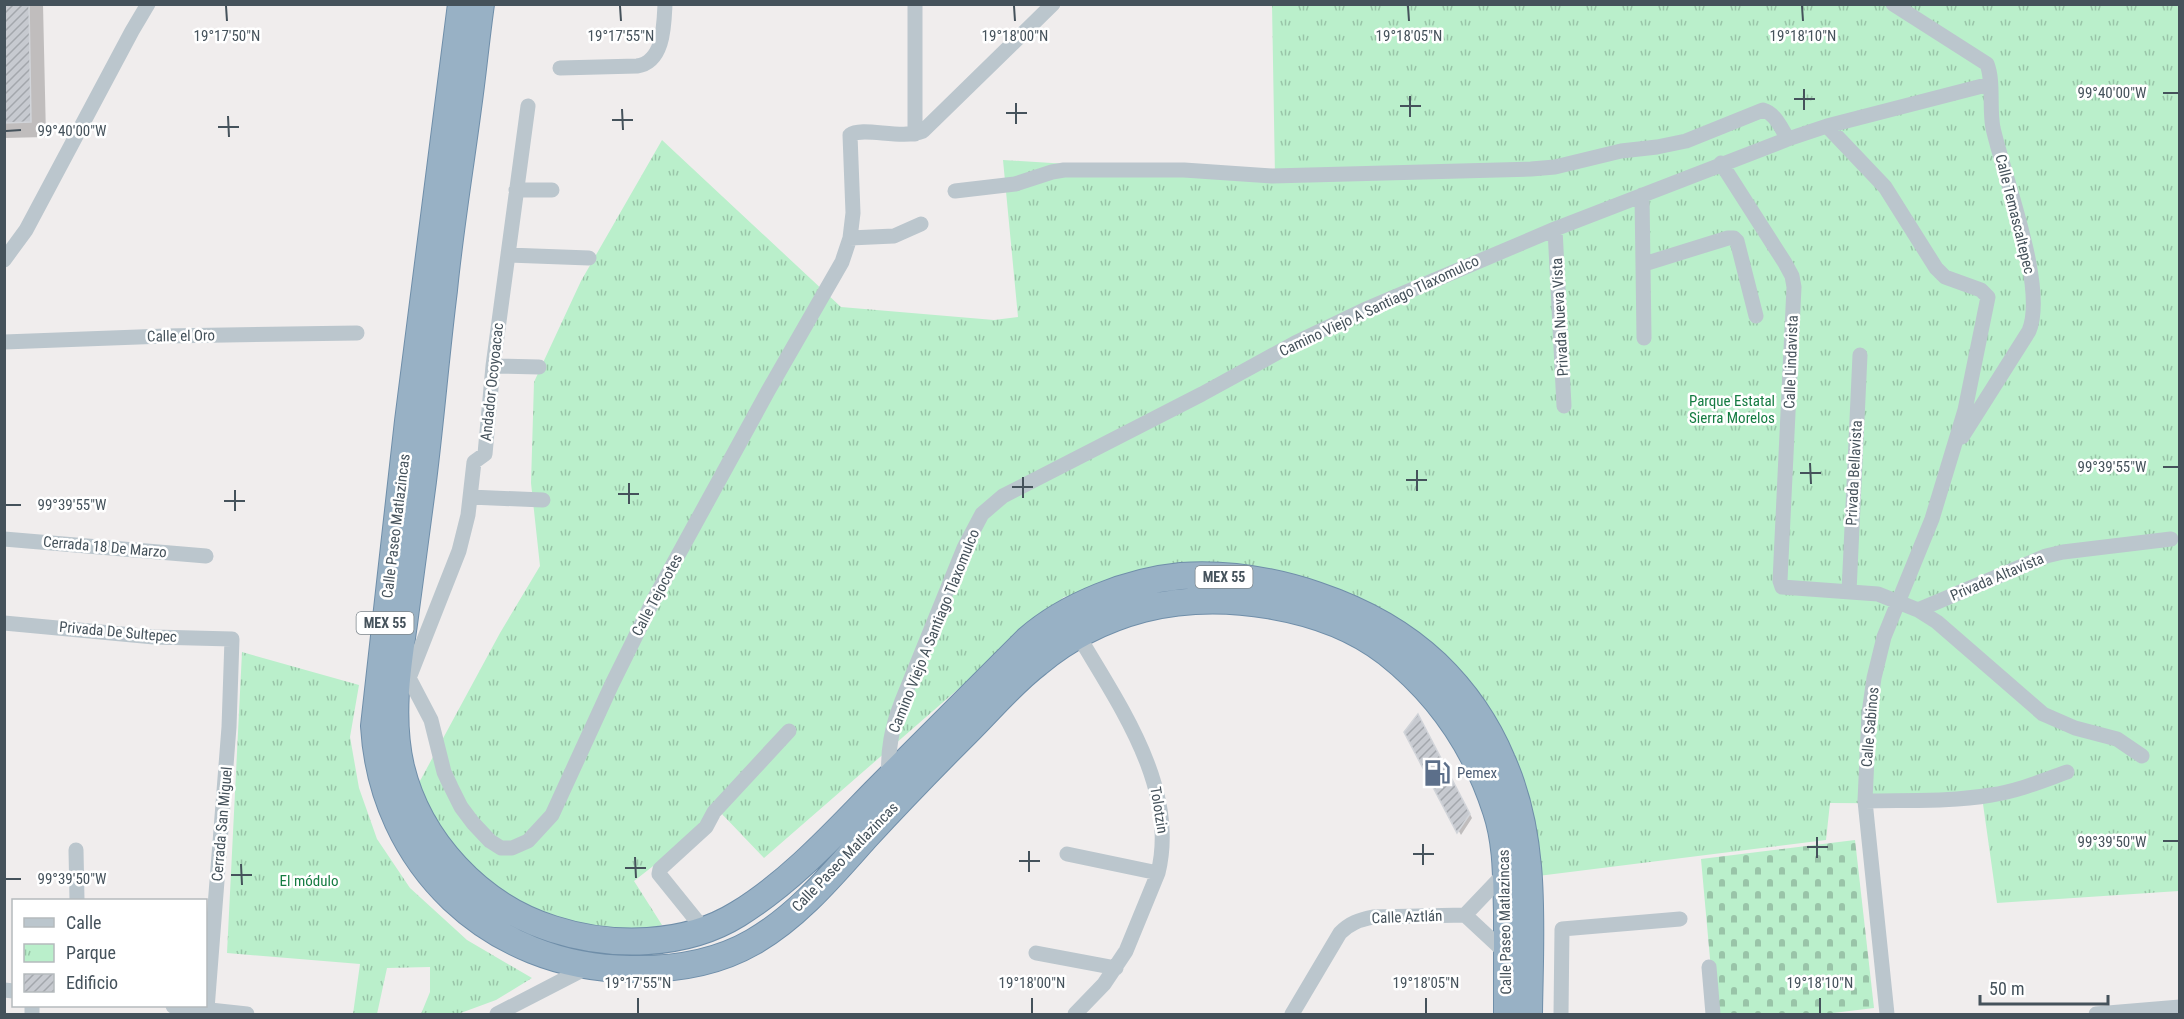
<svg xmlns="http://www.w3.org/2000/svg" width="2184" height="1019" viewBox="0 0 2184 1019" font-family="'Roboto Condensed',sans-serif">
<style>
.cemetery{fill:url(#cemetery-stones)}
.park{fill:url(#park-tufts)}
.shadow{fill:#0003}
.building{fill:url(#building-hatch);stroke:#d1d4d9;stroke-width:1.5}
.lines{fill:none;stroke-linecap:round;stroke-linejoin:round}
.trunk-casing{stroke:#6f8ea9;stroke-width:28}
.minor{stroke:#bbc6cd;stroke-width:15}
.trunk{stroke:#98b1c5;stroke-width:26}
.ticks{fill:none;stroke:#45525b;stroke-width:2}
.labels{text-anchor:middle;stroke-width:5;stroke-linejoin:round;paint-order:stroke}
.shield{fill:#fff;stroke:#7d868c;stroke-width:1.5}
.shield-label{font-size:14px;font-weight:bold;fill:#45525b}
.street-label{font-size:15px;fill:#45525b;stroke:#fff}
.park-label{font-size:15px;fill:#157c42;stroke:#fff}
.service-label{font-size:15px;fill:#4e5e75;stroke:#fff;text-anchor:start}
.ticks-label{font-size:15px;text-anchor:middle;fill:#45525b;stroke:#fff;stroke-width:5;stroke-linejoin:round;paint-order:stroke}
</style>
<defs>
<pattern id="cemetery-stones" width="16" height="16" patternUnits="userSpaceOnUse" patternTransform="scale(1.5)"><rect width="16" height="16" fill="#baefcb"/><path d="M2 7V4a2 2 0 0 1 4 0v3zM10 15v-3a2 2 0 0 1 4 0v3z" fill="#99c4a8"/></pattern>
<pattern id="park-tufts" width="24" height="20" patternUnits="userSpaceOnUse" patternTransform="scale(1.5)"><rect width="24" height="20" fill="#baefcb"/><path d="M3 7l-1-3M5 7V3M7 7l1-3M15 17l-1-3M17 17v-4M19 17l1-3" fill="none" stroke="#99c4a8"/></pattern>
<pattern id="building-hatch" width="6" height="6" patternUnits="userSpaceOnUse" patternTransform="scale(1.5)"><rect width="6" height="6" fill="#c7cad0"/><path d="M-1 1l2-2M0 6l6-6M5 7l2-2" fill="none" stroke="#a3a7ac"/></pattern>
</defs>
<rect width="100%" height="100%" fill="#f0eded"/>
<path class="cemetery" d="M1855,840L1874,1008L1825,1014H1715L1701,859Z"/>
<path class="park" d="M1272,5H2179V891L1997,903L1983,804L1830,803L1826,840L1507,880L1497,809L1413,661L1216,574L1064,597L764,858L721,813L634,881L662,925L587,943L532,936L477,912L394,829L500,633L540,566L531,483L534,382L581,281L662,140L841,307L994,320L1018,317L1003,160L1275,177Z
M242,652L359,685L350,737L359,788L377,839L410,888L467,940L532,978L496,1000L458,1014H421L430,992V967L387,968L377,1014H353L360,964L227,953Z"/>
<path class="shadow" d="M4,4H43L46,137L4,138Z
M1418,716L1472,818L1461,835L1406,732Z"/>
<path class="building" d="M4,4H29L31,122L4,123Z
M1418,714L1470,814L1457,833L1404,732Z"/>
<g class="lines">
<defs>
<path id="trunk" d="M461,4L408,421L374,726C382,865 491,968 630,969C673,970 715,964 753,942C797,917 832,875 865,838C899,801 935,764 971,728C993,706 1013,682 1038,663C1068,638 1105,619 1143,609C1219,590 1324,604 1387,653C1439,694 1476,749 1496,811C1507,844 1506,879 1507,912C1507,946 1507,980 1507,1014
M481,4C476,39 473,73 468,108C460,169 450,229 444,290C436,354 431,417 423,481C417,529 410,576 404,624C397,671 390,719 401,767C419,841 479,906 553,929C612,948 685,947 738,914C790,882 833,835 875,792C926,741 977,690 1028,639C1067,605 1129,581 1181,576C1267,570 1373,604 1436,664C1464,691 1487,724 1502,760C1538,840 1530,929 1529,1014"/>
</defs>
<use href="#trunk" class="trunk-casing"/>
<path class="minor" d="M1893,4L1987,64C1994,82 1989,108 1993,128C2004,177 2047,287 2029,331L1962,437
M560,68L637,66C664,62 664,25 665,4
M1827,126L1885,187L1936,268L1945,277L1981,290L1988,297L1965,410L1932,519L1884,637L1874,678L1869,713L1865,801L1887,1014
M915,134V4
M1721,163L1785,263L1792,276L1794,287L1780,581L1782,587L1878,594L1918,610L2046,556L2063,552L2171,539
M516,190H552
M955,191L1015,184L1052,172L1064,170H1184L1272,176L1531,169L1555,167L1621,151L1657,147L1686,141L1763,110C1775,113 1781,128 1788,139
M1642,195L1644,338
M1555,229L1564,406
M850,238L894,236L921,224
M508,255L589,258
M4,260L26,230L132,31L148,4
M1644,264L1728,238H1734L1737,241L1756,316
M4,342L165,336L357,333
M493,366L539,367
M470,497L543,500
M4,539L206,556
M1849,592L1860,355
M1918,610L1937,622L2043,714L2075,728L2117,739L2142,756
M4,623L154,637L232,639L229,727L207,1009
M397,678H409L431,720L444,772L451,787L461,807L473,823L490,841L501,848H512L528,841L552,815L612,684L654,599L768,391L842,262L850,238L853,213L850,135C862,126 902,140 923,131L1053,4
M409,678L459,551L468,515L474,462L485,454L493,366L528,106
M889,779C887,750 892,727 902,701L964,548L982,514L1003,496L1202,394L1295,343L1364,310L1555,229L1788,139L1827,126L1990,84
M1865,801C1907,800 1950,802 1991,795C2018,791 2042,781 2067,772
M76,850L77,900
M1067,854L1158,873
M1465,915L1506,872
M705,931L659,874L660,869L706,827L714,812L789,731
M1036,953L1116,968
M1709,967L1713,1014
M4,990L14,991
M173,1006L247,1014
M32,1014V1006
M497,1014L590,966
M1075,1014L1104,984L1126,951L1158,873C1179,788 1119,705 1078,635
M1292,1014L1340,933C1350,923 1359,920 1373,917L1465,915L1507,954
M1561,1014L1562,929L1680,919
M2096,1014L2180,1007"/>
<use href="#trunk" class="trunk"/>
</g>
<path class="ticks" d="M226,6L227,21M620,6L621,21M1014,6L1015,21M1408,6L1409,21M1802,6L1803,21M1804,89V110M2163,93H2178M1410,96V117M1794,99H1815M1016,103V124M1400,106H1421M622,109L623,130M1006,113H1027M228,116L229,137M612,120H633M218,127H239M6,131L21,130M1810,463L1811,484M2163,467H2178M1417,470V491M1800,473H1821M1023,477V498M1406,480H1427M629,483V504M1012,487H1033M235,490V511M618,494H639M224,501H245M6,505H21M1817,837V858M2163,841H2178M1423,844V865M1807,847H1828M1029,851V872M1413,854H1434M635,857L636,878M1019,861H1040M241,864L242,885M625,868H646M231,875H252M6,879H21M638,998V1013M1032,998V1013M1426,998V1013M1820,998V1013"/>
<defs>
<symbol id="fuel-bare" viewBox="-9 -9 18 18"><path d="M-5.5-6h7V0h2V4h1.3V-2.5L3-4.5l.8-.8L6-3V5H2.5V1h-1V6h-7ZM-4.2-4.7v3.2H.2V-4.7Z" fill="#5c6f8a" stroke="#fff" stroke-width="2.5" paint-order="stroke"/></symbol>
</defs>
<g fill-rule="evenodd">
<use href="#fuel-bare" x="1418" y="754" width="38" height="38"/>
</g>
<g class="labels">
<g class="shield">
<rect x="1195.5" y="566" width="57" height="22" rx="4.5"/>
<rect x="356.5" y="612" width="57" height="22" rx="4.5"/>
</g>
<g class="shield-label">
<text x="1224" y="582">MEX 55</text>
<text x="385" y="628">MEX 55</text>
</g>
<g class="street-label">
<text transform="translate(2015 214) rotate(76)" y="5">Calle Temascaltepec</text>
<text transform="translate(1379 306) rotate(-25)" y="5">Camino Viejo A Santiago Tlaxomulco</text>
<text transform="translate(1560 317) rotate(-93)" y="5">Privada Nueva Vista</text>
<text transform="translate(181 336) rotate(-1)" y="5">Calle el Oro</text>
<text transform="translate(1791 362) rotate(-88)" y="5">Calle Lindavista</text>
<text transform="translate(492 382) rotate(-84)" y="5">Andador Ocoyoacac</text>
<text transform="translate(1854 473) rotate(-87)" y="5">Privada Bellavista</text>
<text transform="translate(396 526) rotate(-83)" y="5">Calle Paseo Matlazincas</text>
<text transform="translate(105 547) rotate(5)" y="5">Cerrada 18 De Marzo</text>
<text transform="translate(1997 577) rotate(-23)" y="5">Privada Altavista</text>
<text transform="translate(657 595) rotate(-62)" y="5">Calle Tejocotes</text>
<text transform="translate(934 631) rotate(-68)" y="5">Camino Viejo A Santiago Tlaxomulco</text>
<text transform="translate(118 632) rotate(5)" y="5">Privada De Sultepec</text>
<text transform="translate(1870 727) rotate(-85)" y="5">Calle Sabinos</text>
<text transform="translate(1159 810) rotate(81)" y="5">Tolotzin</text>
<text transform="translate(222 824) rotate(-85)" y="5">Cerrada San Miguel</text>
<text transform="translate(845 857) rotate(-46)" y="5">Calle Paseo Matlazincas</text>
<text transform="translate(1407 917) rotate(-2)" y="5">Calle Aztlán</text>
<text transform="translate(1505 922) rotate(-91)" y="5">Calle Paseo Matlazincas</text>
</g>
<g class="park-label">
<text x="1732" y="406">Parque Estatal<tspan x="1732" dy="17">Sierra Morelos</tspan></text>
<text x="309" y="886">El módulo</text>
</g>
<g class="service-label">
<text x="1457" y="778">Pemex</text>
</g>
</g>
<g class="ticks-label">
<text x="227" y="41">19°17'50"N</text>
<text x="621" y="41">19°17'55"N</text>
<text x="1015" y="41">19°18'00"N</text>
<text x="1409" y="41">19°18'05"N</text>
<text x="1803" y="41">19°18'10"N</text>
<text x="2112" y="98">99°40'00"W</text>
<text x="72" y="136">99°40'00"W</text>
<text x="2112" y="472">99°39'55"W</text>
<text x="72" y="510">99°39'55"W</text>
<text x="2112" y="847">99°39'50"W</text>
<text x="72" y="884">99°39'50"W</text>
<text x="638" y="988">19°17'55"N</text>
<text x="1032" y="988">19°18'00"N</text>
<text x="1426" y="988">19°18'05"N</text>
<text x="1820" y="988">19°18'10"N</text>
</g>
<rect width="2184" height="1019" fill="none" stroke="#45525b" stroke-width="12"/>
<rect x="12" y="899" width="195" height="108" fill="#ffffff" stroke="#b5babd" stroke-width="1.5"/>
<rect x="24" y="918" width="30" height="9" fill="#bbc6cd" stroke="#b5babd" stroke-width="1.5"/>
<text x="66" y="929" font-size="18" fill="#45525b">Calle</text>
<rect x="24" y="944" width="30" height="18" fill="url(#park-tufts)" stroke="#b5babd" stroke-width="1.5"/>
<text x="66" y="959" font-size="18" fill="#45525b">Parque</text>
<rect x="24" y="974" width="30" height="18" fill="url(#building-hatch)" stroke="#b5babd" stroke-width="1.5"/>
<text x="66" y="989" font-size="18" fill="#45525b">Edificio</text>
<path d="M1980 995v9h128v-9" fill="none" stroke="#45525b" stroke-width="3"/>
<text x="1989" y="995" font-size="18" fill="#45525b" stroke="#ffffff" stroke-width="4.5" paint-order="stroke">50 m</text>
</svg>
